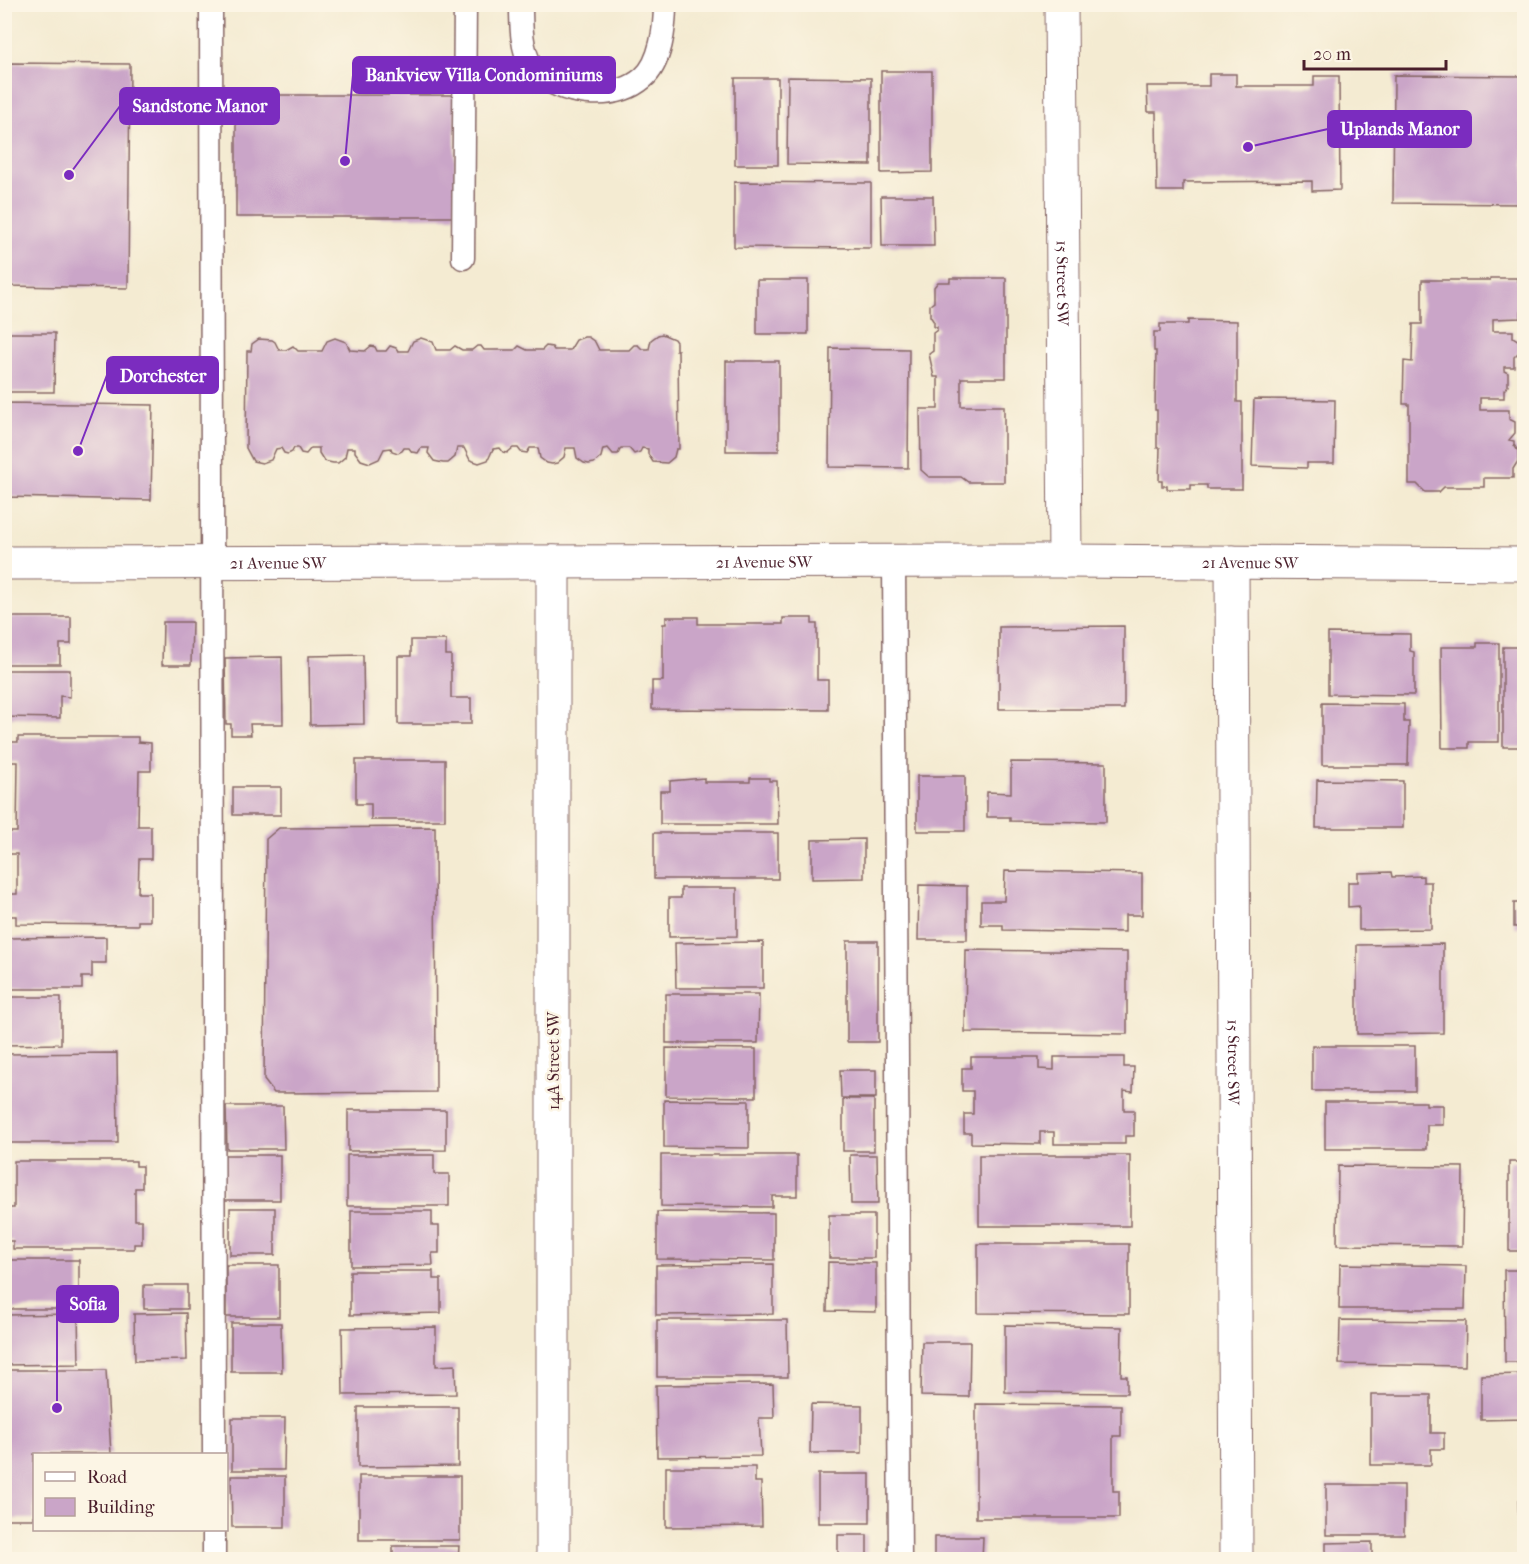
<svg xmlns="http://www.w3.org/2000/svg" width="1529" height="1564" viewBox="0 0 1529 1564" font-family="'IM FELL French Canon',serif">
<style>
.building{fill:#caa5c8}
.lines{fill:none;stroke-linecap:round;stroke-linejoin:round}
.service-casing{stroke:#866665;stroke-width:25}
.minor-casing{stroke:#866665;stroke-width:35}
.service{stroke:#fff;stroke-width:22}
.minor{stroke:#fff;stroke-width:33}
.labels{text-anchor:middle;stroke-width:5;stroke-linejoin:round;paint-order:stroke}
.street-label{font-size:16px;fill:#4a1f2b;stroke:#fcf5e5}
.leader{fill:none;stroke:#7b2cbf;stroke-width:2}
.callout-dot{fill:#7b2cbf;stroke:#fcf5e5;stroke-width:2}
.callout{fill:#7b2cbf;stroke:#7b2cbf;stroke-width:2}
.callout-label{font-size:18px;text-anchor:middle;font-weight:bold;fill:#fff}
</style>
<rect width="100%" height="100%" fill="#fcf5e5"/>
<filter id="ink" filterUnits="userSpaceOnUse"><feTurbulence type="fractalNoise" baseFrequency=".0167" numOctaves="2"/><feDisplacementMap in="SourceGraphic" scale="12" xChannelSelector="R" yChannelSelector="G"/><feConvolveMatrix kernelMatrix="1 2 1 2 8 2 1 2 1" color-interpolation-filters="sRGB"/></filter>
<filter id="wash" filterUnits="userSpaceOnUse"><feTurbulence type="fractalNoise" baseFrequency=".008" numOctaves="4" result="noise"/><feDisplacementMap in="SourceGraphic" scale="24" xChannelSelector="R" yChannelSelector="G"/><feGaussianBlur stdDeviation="1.35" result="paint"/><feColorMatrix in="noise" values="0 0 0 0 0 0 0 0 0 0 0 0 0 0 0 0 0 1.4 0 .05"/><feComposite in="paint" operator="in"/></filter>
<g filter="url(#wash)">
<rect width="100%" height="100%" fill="#f4ebd2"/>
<g id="blocks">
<path class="building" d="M9,63L130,64L128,288L7,286Z
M881,71H932V172L881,173Z
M1209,74H1236V86H1314V76H1339L1340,190L1312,191V181L1183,182V191H1157L1156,112H1148L1147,86H1209Z
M1394,75L1524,76V204L1393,203Z
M788,77L871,78V165L787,164Z
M735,78H778V165H735Z
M276,95H455V217H236V105H276Z
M734,182L871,183V248L734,247Z
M881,196H933L934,246H882Z
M950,278H1006V378H961V406H1004V482H968L961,477H929L921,470L920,409H938V377H934L929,354L933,351V333L937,330V327H934V322L930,316V305L934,302V287L938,282H950Z
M1490,278H1517V281H1521V289L1524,291V307L1521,312V318L1493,319V331H1513V337L1519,341V352L1514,357V367H1504V371L1508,373V386L1504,390V398H1480V410H1509V419L1515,422V433L1509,440L1514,441V445L1518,451V461L1513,469V478H1484V487H1444L1439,492H1425L1417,484H1409V404H1403L1404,361L1412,362L1413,324H1422V280H1490Z
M757,280H808V334H757Z
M1188,320L1237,321V402H1242V489H1207V485H1191V489H1167V486H1162V481H1159L1160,448H1157V410H1155L1156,351H1154V332H1160V324H1188Z
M4,333H55L54,392H4Z
M662,334L674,339L676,342V350H678L679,449H676L674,457L667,463L653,462L648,454V449L642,448L640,452L634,454L629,448H621L618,454H613L608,448L603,449L601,457L594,463L589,464L584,463L577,458L575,448H566L564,457L557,463L552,464L547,463L540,458L538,448H530L527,453L521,452L518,448H513L507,453L503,452L500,448L493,449L488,460L479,463L470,460L464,448H457L455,457L448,463H443L434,461L428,453L429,448H421L418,453L412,452L409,448H404L402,451L398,453L392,451L391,448L384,449L379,459L370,463L361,460L355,452V448H347L345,457L338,463H333L324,461L319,453V448H311L306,454L301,453L298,448H294L292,452L288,454L284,453L281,448L276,449L271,460L262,463L253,461L246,448L247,351H251L252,344L259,339L272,340L275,342L279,350H286L293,346L298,351H322L327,341L335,338L346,342L350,350L365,351L371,346L375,347L377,351H386L390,346L396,348L398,351H408L413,341L421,338L433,342L436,350H450L455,346L462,350H472L477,346H481L484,350H515L519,346L527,350H542L546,346L552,347L554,350H570L576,340L584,337H588L595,342L599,350H629L634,345H638L642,349H649L651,340L658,335Z
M830,348L909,349L908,468L829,467Z
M726,361H779V451H726Z
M1254,399L1335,400L1334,463H1307V468L1252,466Z
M4,403L153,405L151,500L4,497Z
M4,617H71V644H60V664H4Z
M666,617H698V624H783V618H812V624H817V680H828V710L652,709V681H663V624H666Z
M163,622H192L191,665H162Z
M1124,626V709H999V627Z
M1328,633L1410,634V651L1414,652V695L1328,694Z
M411,640H446V655H451V698H471V724H398V656H411Z
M1477,643H1499V742H1469V748H1442L1441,647H1477Z
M1503,647H1524V747H1503Z
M363,655L364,724L310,725L309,656Z
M282,657L283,724H250L251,735H231V724H226L225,658Z
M4,670H70V697L60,696V718L4,717Z
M1322,703L1404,704V722H1409L1408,765H1322Z
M18,737H138V742L151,743V771H139L138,826H151V859H139L138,893H150V921H138V925L16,924V916H9V894H17V854H8V832H17L18,762H8V742H18Z
M356,760H445V820H371V804H356Z
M1011,762L1106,763V822L1010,821V817H987V792L1011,793Z
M917,776H965V831H917Z
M704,778V782H750V778H769V781H777L778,824H660V791H670V781Z
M1317,780L1403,781V828H1316Z
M233,787H281V815H233Z
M435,827L436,1092L274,1093L264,1080L266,839L279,828Z
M654,833H778V879H654Z
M864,839V878L812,879V840Z
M1005,871L1142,873V915H1125V932L1003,930V925H981V901H1004Z
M1391,872L1392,877L1423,876V882H1431V929L1359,930V906L1348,907V882H1358V873Z
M919,885L967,886V940H918Z
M681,888H737V936L669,937V898H681Z
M1514,903H1524V927H1514Z
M106,937V963H92V977H82V989H4V938Z
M847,941H878V1042H847Z
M763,942V988H676L675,943Z
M1443,944V1033L1357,1034V945Z
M1521,947H1524V1035H1521Z
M966,950L1127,952V1034L965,1032Z
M666,994H759L758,1043H666Z
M4,997H61V1044L4,1045Z
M1312,1046H1415V1091H1312Z
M666,1048L756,1049V1097L666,1096Z
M117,1053L118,1143H4V1054Z
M971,1057H1039V1069L1054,1070V1057H1124V1067H1134L1133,1092L1124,1091V1110H1134V1136H1125V1144H1054V1132H1040V1144L971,1143V1133H964V1114H973V1091H962V1068H971Z
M840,1070H876V1098H841Z
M843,1099H874V1151H843Z
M664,1100L749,1101V1148L664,1147Z
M1325,1102H1426V1105H1443V1125H1427V1149H1325Z
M226,1106H283L284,1149H227Z
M348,1110H446V1150L348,1151Z
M222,1155H280V1200H223Z
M347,1155H434V1174H449V1206H347Z
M661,1155H797V1196H772V1207L661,1206Z
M850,1155H877L878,1204H851Z
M979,1155H1130V1226H979Z
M14,1161H136V1166H142V1188H135V1220H142V1244H134V1249H13V1241H4V1208H14Z
M1509,1162H1524V1251H1509Z
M1338,1166L1463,1167L1462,1246L1337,1245Z
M230,1208H275V1255H230Z
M351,1211H432V1226H439V1253H432L433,1265L351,1266Z
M657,1212L774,1213V1260L657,1259Z
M829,1215H874V1258H829Z
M978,1244H1129V1314L978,1313Z
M4,1260H79V1309H4Z
M828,1262L876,1263V1312L827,1311Z
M773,1264V1314L656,1315V1265Z
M1340,1264L1466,1266L1465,1309H1339Z
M226,1265H279V1317H226Z
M1504,1270H1524V1362H1505Z
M350,1271H433V1279H441V1313L350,1315Z
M144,1285H187V1309H144Z
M186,1313L187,1360L135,1361L134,1314Z
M78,1314L79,1364L4,1365V1315Z
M657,1320H787L788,1377H657Z
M1340,1320L1466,1321L1465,1366L1339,1364Z
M231,1323H281L282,1372H231Z
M1005,1325L1122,1327L1121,1376H1127V1393L1005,1392Z
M436,1327V1366L455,1365L456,1394L343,1395L342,1328Z
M922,1342H970L969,1397L921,1396Z
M4,1370H106L111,1454H34V1519H4Z
M1524,1374V1419L1481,1420V1375Z
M773,1384L774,1418H759L761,1456L657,1457L656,1385Z
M1371,1395H1431V1433H1444V1449H1431V1465H1371Z
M811,1404L862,1405V1453H810Z
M976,1404L1121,1405V1436H1113V1491H1119V1518H976Z
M358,1407H458V1466L358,1467Z
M232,1418H285L284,1470H232Z
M666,1467H755V1482H761L762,1526L666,1527Z
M818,1474H870V1523H818Z
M231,1476H285V1527H232Z
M359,1476H460V1540H359Z
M1326,1485H1404V1535H1326Z
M1518,1500H1524V1528H1519Z
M838,1535H867V1556H838Z
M1519,1536H1524V1560H1519Z
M934,1537H983L982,1560H934Z
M1372,1542V1560H1326V1543Z
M393,1546H459L458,1560H393Z"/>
</g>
</g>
<g filter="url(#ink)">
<use href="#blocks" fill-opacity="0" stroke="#866665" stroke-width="1.5"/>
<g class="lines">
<defs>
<path id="service" d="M211,4L214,1454
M521,4C521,26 521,48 532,68C535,72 539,74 543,77C570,96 616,101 643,78C661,63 665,27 665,4
M463,258L465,4
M894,561L900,1560
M214,1530V1560"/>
<g id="minor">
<path id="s1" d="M1061,4L1065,561"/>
<path d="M553,562V1560"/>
<path id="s2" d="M1232,562L1236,1560"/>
<path id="s3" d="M4,563L1065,561L1524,564"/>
</g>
</defs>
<use href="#service" class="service-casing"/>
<use href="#minor" class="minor-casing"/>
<use href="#service" class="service"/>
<use href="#minor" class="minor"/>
</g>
</g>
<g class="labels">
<g class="street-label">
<text dy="6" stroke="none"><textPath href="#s1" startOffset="279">15 Street SW</textPath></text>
<text dy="6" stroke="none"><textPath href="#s3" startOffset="760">21 Avenue SW</textPath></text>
<text dy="6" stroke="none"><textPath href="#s3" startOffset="1246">21 Avenue SW</textPath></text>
<text dy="6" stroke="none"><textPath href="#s3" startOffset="274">21 Avenue SW</textPath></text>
<text transform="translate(553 1061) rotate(-90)" y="6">14A Street SW</text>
<text dy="6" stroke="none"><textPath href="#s2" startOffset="500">15 Street SW</textPath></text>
</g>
</g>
<path class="leader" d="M345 161L353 75M69 175L120 106M1248 147L1328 129M78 451L107 375M57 1408L57 1304"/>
<g class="callout-dot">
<circle cx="345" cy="161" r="6"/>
<circle cx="69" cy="175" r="6"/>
<circle cx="1248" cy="147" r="6"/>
<circle cx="78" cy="451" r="6"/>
<circle cx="57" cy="1408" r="6"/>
</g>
<g class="callout">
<rect x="353" y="57" width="262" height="36" rx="6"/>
<rect x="120" y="88" width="159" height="36" rx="6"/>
<rect x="1328" y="111" width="143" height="36" rx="6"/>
<rect x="107" y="357" width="111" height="36" rx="6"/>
<rect x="57" y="1286" width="61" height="36" rx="6"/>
</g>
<g class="callout-label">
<text x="484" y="81">Bankview Villa Condominiums</text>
<text x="200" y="112">Sandstone Manor</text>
<text x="1400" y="135">Uplands Manor</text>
<text x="163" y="382">Dorchester</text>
<text x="88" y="1310">Sofia</text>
</g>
<rect width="1529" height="1564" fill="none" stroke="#fcf5e5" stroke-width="24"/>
<rect x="33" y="1453" width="195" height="78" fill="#fcf5e5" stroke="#b59f9b" stroke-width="1.5"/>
<rect x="45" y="1472" width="30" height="9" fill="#ffffff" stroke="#b59f9b" stroke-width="1.5"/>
<text x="87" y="1483" font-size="18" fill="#4a1f2b">Road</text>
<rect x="45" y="1498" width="30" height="18" fill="#caa5c8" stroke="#b59f9b" stroke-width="1.5"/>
<text x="87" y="1513" font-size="18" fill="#4a1f2b">Building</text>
<path d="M1304 60v9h142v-9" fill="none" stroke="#4a1f2b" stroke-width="3"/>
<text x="1313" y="60" font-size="18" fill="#4a1f2b" stroke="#fcf5e5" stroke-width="4.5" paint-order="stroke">20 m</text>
</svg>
